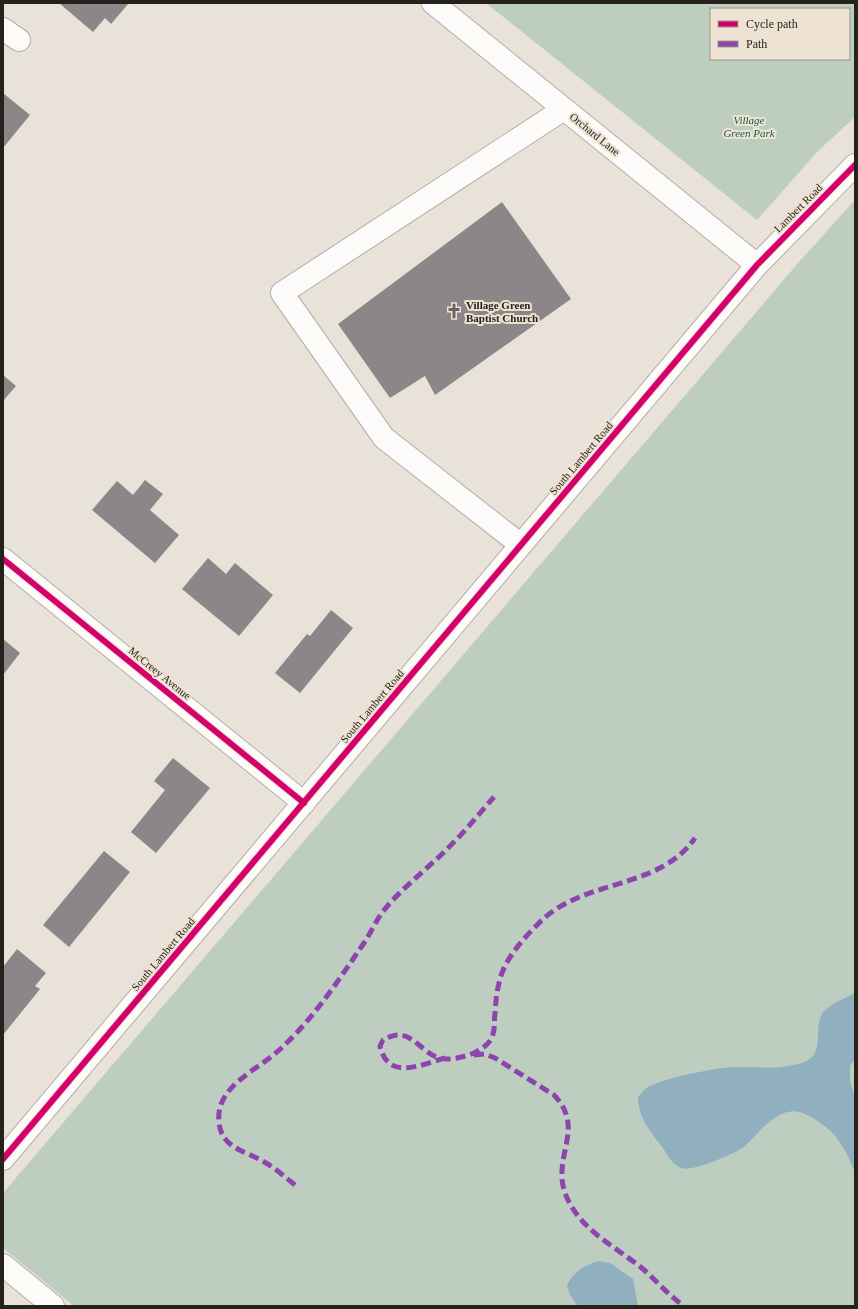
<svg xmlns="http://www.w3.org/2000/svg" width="858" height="1309" viewBox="0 0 858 1309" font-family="Georgia,serif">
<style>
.green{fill:#bdcdbf;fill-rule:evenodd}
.water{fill:#90afbf}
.building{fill:#8d8689}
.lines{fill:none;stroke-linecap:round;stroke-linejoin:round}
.minor-casing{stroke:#b2aea7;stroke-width:24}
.minor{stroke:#fcfbf9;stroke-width:22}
.quiet{stroke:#8e44ad;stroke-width:5;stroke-dasharray:10 5;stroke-linecap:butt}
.cycleway-casing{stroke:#eee3d3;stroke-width:8}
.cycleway{stroke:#d6006c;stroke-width:6}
.labels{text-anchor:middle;stroke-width:4;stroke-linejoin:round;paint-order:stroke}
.park-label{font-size:11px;font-style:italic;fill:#0c6240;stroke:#eee3d3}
.street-label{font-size:11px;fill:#25211b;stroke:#eee3d3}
.poi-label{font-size:11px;font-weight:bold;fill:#25211b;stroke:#eee3d3;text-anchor:start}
</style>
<rect width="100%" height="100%" fill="#e8e2d9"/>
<path class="green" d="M486,3H855V117L817,152L757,220ZM711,9H849V59H711Z
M855,200V1306H74L3,1248V1193L799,262Z"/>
<path class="water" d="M855,993V1059L850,1066V1080L855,1100V1173C848,1153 837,1133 819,1122C809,1116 800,1109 788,1112C771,1115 757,1135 745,1146C737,1153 690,1173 681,1168C673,1165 667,1155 663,1148C651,1132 638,1118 638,1097C641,1094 644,1089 648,1087C665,1078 703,1071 722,1068C747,1065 773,1071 798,1064C828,1057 812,1033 822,1014C827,1005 846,998 855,993Z
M599,1261L610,1263L633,1279L638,1306H578L570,1295L567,1285C573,1273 585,1264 599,1261Z"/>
<path class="building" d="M59,3H129L111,24L105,18L93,32Z
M3,93L30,115L3,148Z
M502,202L571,299L435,395L425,376L390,398L338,324Z
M3,375L16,386L3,401Z
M145,480L163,494L150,510L179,535L155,563L92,510L117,481L133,495Z
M208,558L226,574L235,563L273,595L239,636L182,589Z
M331,610L353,628L300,693L275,673L307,634L310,636Z
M3,639L20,653L3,675Z
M173,758L210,788L156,853L131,832L165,790L154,781Z
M104,851L130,872L69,947L43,925Z
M17,949L46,973L35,986L40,989L3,1035V967Z"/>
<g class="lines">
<defs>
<path id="minor" d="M433,3L757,265
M3,29L19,40
M521,545L384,438L282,293L564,109
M3,559L304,803
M3,1159L757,265L855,165
M3,1265L53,1306"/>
</defs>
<use href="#minor" class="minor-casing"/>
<use href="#minor" class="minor"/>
<path class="quiet" d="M474,1055L485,1054L495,1058L554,1095C586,1128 552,1156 565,1193C579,1230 615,1246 643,1269C657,1281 668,1295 684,1306
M445,1058C422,1064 388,1082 380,1046L383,1040C410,1024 418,1051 439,1058C449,1061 464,1057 474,1053C482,1049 491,1043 493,1034C495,1028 494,1020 495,1013C496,997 498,980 505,966C513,950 526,936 539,923C583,878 658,891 695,838
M295,1185C285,1177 276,1169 266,1163C247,1151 221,1149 219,1122C215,1087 256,1071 278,1051C312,1021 338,981 364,943C370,934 375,923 381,914C399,890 424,872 445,851C463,834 478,815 494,797"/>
<defs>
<path id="cycleway" d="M3,559L304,803
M3,1159L757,265L855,165"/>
</defs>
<use href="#cycleway" class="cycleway-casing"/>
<use href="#cycleway" class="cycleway"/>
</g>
<defs>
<symbol id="church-bare" viewBox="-9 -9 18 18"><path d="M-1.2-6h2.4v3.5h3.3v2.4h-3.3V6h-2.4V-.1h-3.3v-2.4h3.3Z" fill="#69655e" stroke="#eee3d3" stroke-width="2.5" paint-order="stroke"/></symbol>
</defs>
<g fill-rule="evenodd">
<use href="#church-bare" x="443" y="300" width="22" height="22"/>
</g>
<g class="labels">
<g class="park-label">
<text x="749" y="124">Village<tspan x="749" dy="13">Green Park</tspan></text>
</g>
<g class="street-label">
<text transform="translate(595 134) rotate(39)" y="4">Orchard Lane</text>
<text transform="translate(798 208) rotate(-45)" y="4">Lambert Road</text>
<text transform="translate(581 458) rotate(-50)" y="4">South Lambert Road</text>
<text transform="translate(160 673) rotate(39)" y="4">McCreey Avenue</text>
<text transform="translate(372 706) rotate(-50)" y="4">South Lambert Road</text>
<text transform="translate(163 954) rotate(-50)" y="4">South Lambert Road</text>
</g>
<g class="poi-label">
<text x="466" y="309">Village Green<tspan x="466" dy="13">Baptist Church</tspan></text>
</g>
</g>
<rect width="858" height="1309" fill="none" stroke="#25211b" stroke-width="8"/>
<rect x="710" y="8" width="140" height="52" fill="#eee3d3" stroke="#9e9589"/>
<rect x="718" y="21" width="20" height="6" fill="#d6006c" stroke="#9e9589"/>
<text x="746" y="28" font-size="12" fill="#25211b">Cycle path</text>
<rect x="718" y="41" width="20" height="6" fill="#8e44ad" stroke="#9e9589"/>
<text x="746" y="48" font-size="12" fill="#25211b">Path</text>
</svg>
